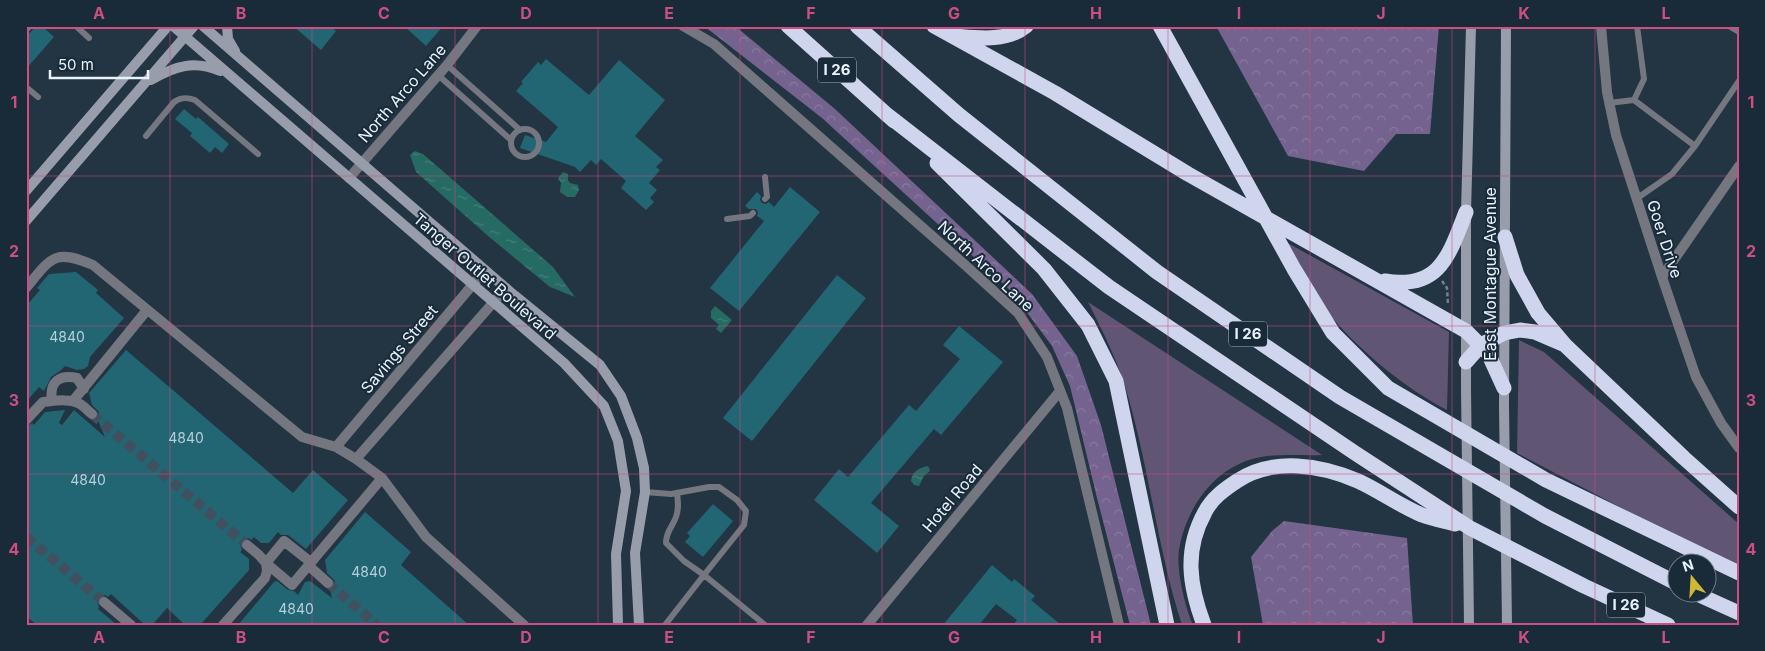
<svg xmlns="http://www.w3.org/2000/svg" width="1765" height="651" viewBox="0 0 1765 651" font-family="Inter,sans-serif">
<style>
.grass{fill:#615574}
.forest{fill:url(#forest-crowns)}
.water{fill:url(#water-ripples)}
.building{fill:#226674}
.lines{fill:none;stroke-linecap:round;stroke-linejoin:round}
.street-tunnel{stroke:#41505e;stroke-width:10;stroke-dasharray:10 5;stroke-linecap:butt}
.path{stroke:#74828e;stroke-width:2.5;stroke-dasharray:4 2.5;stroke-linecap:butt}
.lane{stroke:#747680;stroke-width:6}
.street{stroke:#747680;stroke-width:10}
.secondary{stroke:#989dac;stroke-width:10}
.highway{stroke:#ced5ed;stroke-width:15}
.grid{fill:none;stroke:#cc4e83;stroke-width:1;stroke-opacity:0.55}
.labels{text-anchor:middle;stroke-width:4;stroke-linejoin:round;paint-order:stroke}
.number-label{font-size:14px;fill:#b6cfda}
.shield{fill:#192a38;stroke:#aab6c1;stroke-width:1}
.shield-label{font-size:15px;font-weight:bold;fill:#e8f2fc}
.street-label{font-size:16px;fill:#e8f2fc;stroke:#192a38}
.neatline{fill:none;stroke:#cc4e83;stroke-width:2}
.grid-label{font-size:16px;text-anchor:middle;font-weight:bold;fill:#cc4e83}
</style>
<defs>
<pattern id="forest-crowns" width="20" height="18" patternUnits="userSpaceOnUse" patternTransform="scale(1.25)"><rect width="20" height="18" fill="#74638e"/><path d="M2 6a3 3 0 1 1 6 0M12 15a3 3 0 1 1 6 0" fill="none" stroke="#887a9f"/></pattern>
<pattern id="water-ripples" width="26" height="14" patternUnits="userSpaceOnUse" patternTransform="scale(1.25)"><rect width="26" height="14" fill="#256a63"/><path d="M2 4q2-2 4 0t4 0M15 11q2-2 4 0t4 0" fill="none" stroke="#45807a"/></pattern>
</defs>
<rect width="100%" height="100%" fill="#233442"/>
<path class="grass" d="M1284,241L1449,332L1447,410C1402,387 1346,340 1317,298C1305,280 1295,260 1284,241Z
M1088,302L1322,455C1300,456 1278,453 1256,458C1214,468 1186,508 1179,550C1176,569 1185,607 1193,625H1182C1158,551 1150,474 1129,400C1120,365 1104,334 1088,302Z
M1519,340L1544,352L1739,524V566L1694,546L1517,453Z"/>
<path class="forest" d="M704,26H735L835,109L1032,294L1077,356L1101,425L1151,625H1130L1097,498L1070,386L1052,346L1011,291L822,118Z
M1216,26H1439L1430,134H1396L1364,171L1288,156Z
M1284,521L1407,538L1413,625H1263L1251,557L1272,531Z"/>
<path class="water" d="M415,151L423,154L553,267L575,297L550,287L488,236L416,172L410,155Z
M563,172L568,174V180L570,183L578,185L579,190L575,197H567L560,192L561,183L558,178Z
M715,306L732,320L721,333L716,329L719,325L711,318V311Z
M928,466L930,471L924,476L919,486L914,485L911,481C912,471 919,468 928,466Z"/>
<path class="building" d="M36,26H42L54,37L26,69V37Z
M293,26H330L336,31L321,50Z
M404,26H443L426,46Z
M546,59L589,95L619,60L665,100L635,136L663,160L656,167L660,170L649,183L657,190L650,198L654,202L646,210L621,188L626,181L601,159L596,165L591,160L580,172L575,167L520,148L525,135L546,142L558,127L516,91L523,83L521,82L538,62L541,65Z
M184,109L196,119L198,117L229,144L222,153L215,147L210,153L190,136L192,133L175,119Z
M790,187L820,212L739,311L710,288L764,221L757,216L758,212L756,209H749L745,206L757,192L761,196L760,200L762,203L766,204L769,202L774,207Z
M76,272L98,290L96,293L124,318L90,357L88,366L84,369L77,370L65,366L60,371L51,377L44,391L39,387L26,402V306L40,290L37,288L49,274Z
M837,275L866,298L752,441L723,418Z
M959,326L1003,362L941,435L934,429L871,503L899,526L877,553L814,500L839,469L848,477L909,405L916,411L960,359L943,345Z
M126,350L293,493L313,470L348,500L306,549L288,535H281L278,532L269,543H261L254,537L251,540L248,538L242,540L240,544L242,550L240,552L249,559V570L200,625H185L167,608L153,624L145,625L111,594L108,597L105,595L99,597L97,601L99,607L98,609L117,625H37L26,616V427L32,423L34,425L45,412L65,410L59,423L62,425L74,410L105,437L97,418L99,412L92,405L89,393Z
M713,504L733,521L703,557L685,542L690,536L687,533Z
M365,512L411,552L401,565L469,625H238L274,582L277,581L288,590L294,591L298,595L305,582L310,581L332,598L330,589L333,587L335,581L327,573L325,560Z
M992,565L1012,582L1014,579L1035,596L1031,600L1061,625H1013L1017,620L996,604L979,625H943Z"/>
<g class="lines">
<path class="street-tunnel" d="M92,414L247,545
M26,537L104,602
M328,583L377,625"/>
<path class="path" d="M1442,281L1447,288L1448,305"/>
<path class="lane" d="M76,26L89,38
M1729,26L1739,32
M26,30L30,26
M447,65L520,130
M438,75L511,140
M26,87L38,97
M1634,100L1644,79L1637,26
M1609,103L1634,100L1695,146L1739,81
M511 143a14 14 0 1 1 28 0a14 14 0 1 1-28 0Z
M146,136L174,102C181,97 187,97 195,100L258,154
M765,177L767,197L765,199
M1636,199L1672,174L1695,146
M727,219L750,216L753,213
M645,492L671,494L709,487H719L737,500L746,511L744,525L704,575L765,625
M665,625L704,575L684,561L666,543C666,531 672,528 676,517C679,509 678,501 677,493"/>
<path class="street" d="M683,26L714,44L964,264L1018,313L1047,357L1067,408L1119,625
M1601,26L1607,92L1616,135L1662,277L1696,377L1721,423L1739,448
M349,178L447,65L477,26
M1662,277L1739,166
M26,288C51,258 54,248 93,265L302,437L336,447L356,459L382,478L426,537L524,625
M52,401C49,382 59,374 77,378L84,389
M73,401L147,310
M26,420L43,402C54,401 70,398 80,404C84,406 88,411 92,414
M336,447L485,270
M356,459L506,288
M247,545L259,555L266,563L292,585L382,478
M104,602L131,625
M223,625L265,578L267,571L266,563L284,541L308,560L309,566L328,583
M867,625L1060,391"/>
<path class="secondary" d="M173,26L564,363L604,406L618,441L626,491L616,554L618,625
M203,26L514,295L600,365L621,396L637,438L644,468L645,492L635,553L639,625
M227,26L228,39L235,51
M1506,26L1504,406L1507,625
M151,80C175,66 194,60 220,71
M26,191L168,26
M26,221L194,26
M1469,625L1466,389V212L1471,26"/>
<path class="highway" d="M788,26L894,121
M857,26L959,115L1157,272L1340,397L1545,516L1678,584
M934,26L1055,93L1188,174L1466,331L1488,353L1504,388
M1160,26L1294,269L1333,333L1388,388L1546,480L1739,573
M956,36C978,38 1007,42 1026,26
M886,114L1109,287L1355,453L1470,528L1584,586L1668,625
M937,163L1044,269L1088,325L1116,381L1167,625
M1505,237L1517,275L1538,313L1566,346L1684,458L1739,507
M1385,281C1440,290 1449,255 1466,212
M1466,362L1481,345L1504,333L1520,330L1535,332L1563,344
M1697,594L1739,613
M1204,625C1189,585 1184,550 1205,512C1212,498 1225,489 1237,481C1273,457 1321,465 1358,481C1380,491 1400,506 1422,515C1433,519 1444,521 1455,524"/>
</g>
<path class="grid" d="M170,26V625M312,26V625M455,26V625M598,26V625M740,26V625M882,26V625M1025,26V625M1168,26V625M1310,26V625M1452,26V625M1595,26V625M26,176H1739M26,326H1739M26,474H1739"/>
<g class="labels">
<g class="number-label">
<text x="67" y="342">4840</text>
<text x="186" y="443">4840</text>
<text x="88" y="485">4840</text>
<text x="369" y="577">4840</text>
<text x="296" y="614">4840</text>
</g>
<g class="shield">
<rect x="818" y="57.5" width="38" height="25" rx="4"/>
<rect x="1229" y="321.5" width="38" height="25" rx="4"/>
<rect x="1607" y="592.5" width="38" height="25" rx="4"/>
</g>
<g class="shield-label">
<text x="837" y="75">I 26</text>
<text x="1248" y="339">I 26</text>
<text x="1626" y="610">I 26</text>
</g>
<g class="street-label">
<text transform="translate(402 93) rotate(-49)" y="6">North Arco Lane</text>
<text transform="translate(1665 239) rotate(72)" y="6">Goer Drive</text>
<text transform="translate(986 266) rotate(43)" y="6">North Arco Lane</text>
<text transform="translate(1490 274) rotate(-90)" y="6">East Montague Avenue</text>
<text transform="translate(485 276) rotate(41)" y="6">Tanger Outlet Boulevard</text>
<text transform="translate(399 349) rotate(-50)" y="6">Savings Street</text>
<text transform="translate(952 498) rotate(-50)" y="6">Hotel Road</text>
</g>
</g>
<rect width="1765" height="651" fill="none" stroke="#192a38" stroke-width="55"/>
<g transform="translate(1692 578) rotate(342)"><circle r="24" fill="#192a38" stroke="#6c7a86"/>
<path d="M0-4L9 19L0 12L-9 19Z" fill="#d0b837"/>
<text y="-8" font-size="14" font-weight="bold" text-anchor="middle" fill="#e8f2fc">N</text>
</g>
<path d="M50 70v8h98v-8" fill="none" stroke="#e8f2fc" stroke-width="2.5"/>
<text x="58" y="70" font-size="15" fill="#e8f2fc" stroke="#192a38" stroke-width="4" paint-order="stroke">50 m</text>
<rect x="28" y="28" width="1710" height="596" class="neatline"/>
<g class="grid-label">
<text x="99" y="19">A</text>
<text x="241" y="19">B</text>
<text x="384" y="19">C</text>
<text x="526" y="19">D</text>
<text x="669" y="19">E</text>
<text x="811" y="19">F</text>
<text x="954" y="19">G</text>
<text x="1096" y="19">H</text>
<text x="1239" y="19">I</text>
<text x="1381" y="19">J</text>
<text x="1524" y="19">K</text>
<text x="1666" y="19">L</text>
<text x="14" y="108">1</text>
<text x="1751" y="108">1</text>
<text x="14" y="257">2</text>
<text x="1751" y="257">2</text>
<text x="14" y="406">3</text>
<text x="1751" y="406">3</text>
<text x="14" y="555">4</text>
<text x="1751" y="555">4</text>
<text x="99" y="643">A</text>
<text x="241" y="643">B</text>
<text x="384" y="643">C</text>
<text x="526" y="643">D</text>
<text x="669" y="643">E</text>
<text x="811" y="643">F</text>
<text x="954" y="643">G</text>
<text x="1096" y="643">H</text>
<text x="1239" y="643">I</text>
<text x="1381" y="643">J</text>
<text x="1524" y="643">K</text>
<text x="1666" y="643">L</text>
</g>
</svg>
